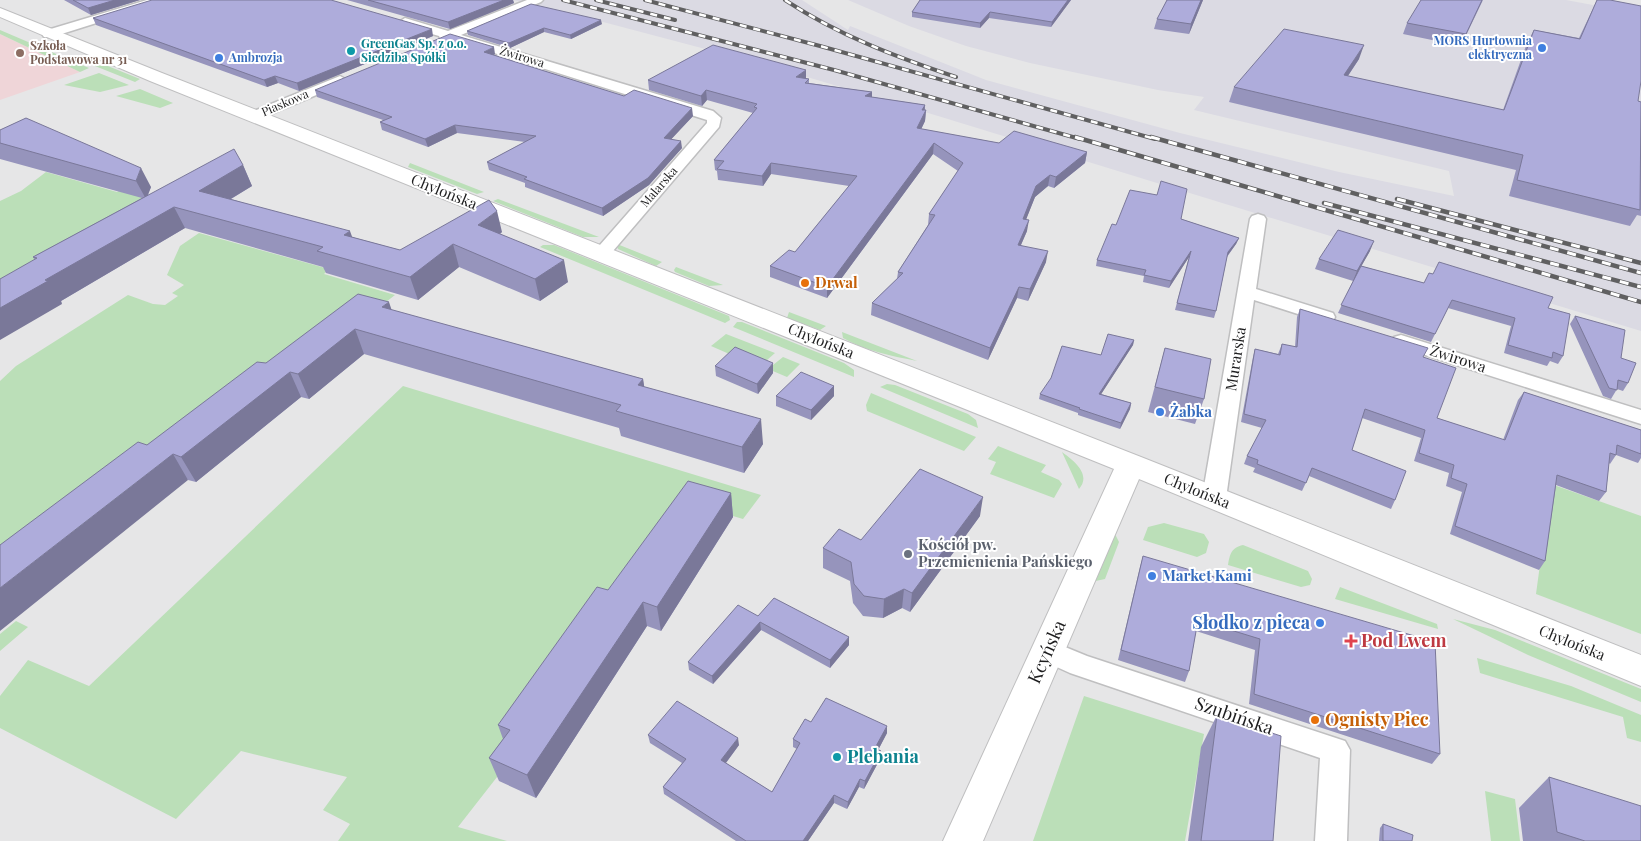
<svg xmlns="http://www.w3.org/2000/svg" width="1641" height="841" viewBox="0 0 1641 841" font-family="'Playfair Display',serif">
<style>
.built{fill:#dbdae3}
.education{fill:#efd5d8}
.green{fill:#bbdfb8}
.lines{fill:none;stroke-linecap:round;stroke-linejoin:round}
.street-casing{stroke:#bfbfc0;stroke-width:3}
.secondary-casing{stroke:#bfbfc0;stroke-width:2}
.street{fill:#fff;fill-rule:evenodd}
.secondary{fill:#fff;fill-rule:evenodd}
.rail-far1-casing{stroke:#606061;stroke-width:4}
.rail-casing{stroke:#606061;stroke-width:4.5}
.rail-far1{stroke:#fff;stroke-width:2.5;stroke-dasharray:7;stroke-linecap:butt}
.rail{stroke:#fff;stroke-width:3;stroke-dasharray:9;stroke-linecap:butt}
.wall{fill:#9694bc}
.shaded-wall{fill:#7a7899}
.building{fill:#aeacdb;stroke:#7a7899}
.shop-dot{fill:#3f7fe0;stroke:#fff;stroke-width:2}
.culture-dot{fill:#0f9aa8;stroke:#fff;stroke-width:2}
.education-dot{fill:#8d6e63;stroke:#fff;stroke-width:2}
.food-dot{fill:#e8710a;stroke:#fff;stroke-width:2}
.worship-dot{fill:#6b7280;stroke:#fff;stroke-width:2}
.health-dot{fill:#e0444e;stroke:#fff;stroke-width:2}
.labels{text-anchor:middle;stroke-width:4;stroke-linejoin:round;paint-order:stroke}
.far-shop-label{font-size:12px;font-weight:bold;fill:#366cbe;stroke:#fff;text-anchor:end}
.far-culture-label{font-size:12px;font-weight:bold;fill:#0d838f;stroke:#fff;text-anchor:start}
.far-education-label{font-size:12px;font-weight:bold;fill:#785e54;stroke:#fff;text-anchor:start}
.far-street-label{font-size:12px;fill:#1d1d1e;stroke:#fff}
.street-label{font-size:15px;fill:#1d1d1e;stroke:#fff}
.food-label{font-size:15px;font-weight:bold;fill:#c56008;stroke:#fff;text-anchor:start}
.shop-label{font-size:15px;font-weight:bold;fill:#366cbe;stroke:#fff;text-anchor:start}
.worship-label{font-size:15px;font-weight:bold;fill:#5b616d;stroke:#fff;text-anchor:start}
.near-shop-label{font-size:18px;font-weight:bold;fill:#366cbe;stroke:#fff;text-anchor:end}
.near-health-label{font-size:18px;font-weight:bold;fill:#be3a42;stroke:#fff;text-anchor:start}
.near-street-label{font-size:18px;fill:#1d1d1e;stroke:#fff}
.near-food-label{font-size:18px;font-weight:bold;fill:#c56008;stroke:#fff;text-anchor:start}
.near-culture-label{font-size:18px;font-weight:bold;fill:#0d838f;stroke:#fff;text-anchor:start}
</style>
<rect width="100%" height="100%" fill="#e6e6e7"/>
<path class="built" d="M513,0H802L848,30L850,26L986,80L1180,133L1339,172L1454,196L1449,171L1194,110L1204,97L1158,90L1030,63L966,46L909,26L848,0H1566L1641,14V331L925,112L770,66L569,13Z"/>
<path class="education" d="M0,34L80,72L0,100Z"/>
<path class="green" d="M0,30L89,68L80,72L0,34Z
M88,58L140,79L135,82L80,60Z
M99,73L129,85L100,92L64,85Z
M140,89L173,103L160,108L116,96Z
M410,163L484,192L477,194L408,167Z
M46,172L117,192L124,188L211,212L0,309V201L21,191Z
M498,199L599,237H583L493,201Z
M199,233L329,269L324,274L395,295L277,387L0,584V381L16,366L128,295L153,304L165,305L178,296L172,293L184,285L167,275L180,246Z
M617,244L662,262L656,266L618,249Z
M543,245H554L729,316L730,320L725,323L540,247Z
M676,267L723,285L709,286L675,272L674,270Z
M789,312L826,326L820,330L787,318Z
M737,322H742L844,363L854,370V377L733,327Z
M842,332L917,361C892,356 866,351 843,338Z
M726,334L775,353L759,367L711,346Z
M783,357L800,364L787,377L768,369Z
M887,384L895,385L968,414L976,420L978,428L880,387Z
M403,386L761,495L743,519L686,502L515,754L458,827L507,841H338L350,824L323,810L347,777L241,751L176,819L0,728V696L28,660L89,686Z
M871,393L976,437L964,451L867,411L866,405Z
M998,446L1046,465L1041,472L1059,480L1062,484L1054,498L990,474L996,462L988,459Z
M1062,452C1073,460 1092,474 1079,489Z
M1551,484L1641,516V634L1536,594Z
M1164,523L1204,534L1209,542L1206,553L1197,557L1143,540L1148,527Z
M1115,534L1119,542L1105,579L1091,582Z
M1243,545L1308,571L1312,579L1310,585L1301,587L1228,565C1230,554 1231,548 1243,545Z
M1340,587L1437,624L1438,629L1335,599Z
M1453,619L1495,630L1641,689V702L1528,655Z
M16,621L28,627L0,651V634Z
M1477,658L1571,686L1641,715V742L1627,738L1623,717L1480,673Z
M1084,696L1204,734L1185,841H1033Z
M1485,791L1515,799L1520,841H1491Z"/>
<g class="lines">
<defs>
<path id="street" d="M147,0H165L163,2L52,37H44L42,34L44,31Z
M527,0H543L541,2L461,35L713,111L721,118L719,127L607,258L601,259L595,258L592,254L707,123V120L450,39L441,40L439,36L401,25L399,22L405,18L448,31Z
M340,76L347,80L345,83L259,119L254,120L247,116L249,113Z
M1258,214L1264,216L1266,219L1256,289L1333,313L1335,317L1333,321L1326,323L1254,300L1226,498L1222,504L1214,506L1206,504L1202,498L1250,219L1252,216Z
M1401,335L1641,410V424L1394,345L1391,341L1394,337Z
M1048,640L1087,656L1345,741L1350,750L1347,841H1315L1320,758L1070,673L1039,659L1035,651L1039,643Z"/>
<path id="secondary" d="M0,8L162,73L1141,457L1641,655V686L1139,479L983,841H943L1114,469L150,81L0,17Z"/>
</defs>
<use href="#street" class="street-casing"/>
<use href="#secondary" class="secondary-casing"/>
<use href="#street" class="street"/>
<use href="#secondary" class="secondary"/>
<defs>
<path id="rail-far1" d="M563,0L834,70L1080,139
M596,0L675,20
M645,0L820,46L1155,139
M785,0C838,35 896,57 956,77"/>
<path id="rail" d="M1075,137L1641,302
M1151,137L1641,273
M1397,199L1641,263
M1324,203L1641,287"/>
</defs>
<use href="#rail-far1" class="rail-far1-casing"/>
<use href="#rail" class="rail-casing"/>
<use href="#rail-far1" class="rail-far1"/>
<use href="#rail" class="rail"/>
</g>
<path class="wall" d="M64,0H140L91,15Z
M347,0H513L514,3L450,29Z
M920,0H1071L1051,27L989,18L980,28L912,17V12Z
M1167,0H1203L1189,34L1154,29L1157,19Z
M1483,0L1461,46L1403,34L1407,23Z
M1597,0L1638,101L1641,102V216L1637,215L1630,226L1509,196L1516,170L1229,102L1234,87L1359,59L1348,76L1503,110L1527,43L1534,30L1579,38Z
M93,18L433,36L299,91L278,83L267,87L96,25Z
M602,24L571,39L544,32L510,48L468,35L467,31Z
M495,54L494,55L624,96L693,116L671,139L682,148L649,185L603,216L525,187V183L489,170L487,162L525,142L457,133L428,147L382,130L380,122L383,120L317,97L315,90Z
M806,78L809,79V83L872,92V97L925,105V110H926L925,121L921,129L999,143L1087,152L1085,163L1054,188L1048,186L1035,197L1026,219L1027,231L1021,245L1046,262L1028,301L1017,298L988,360L871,315L872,303L897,279L898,272L928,225L929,214L958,171L933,154L827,298L770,277V266L795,252L849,186L771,174L763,186L718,180L717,171L715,170L714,160L753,113L707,100L702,106L649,90L648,80Z
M26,118L151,187L148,195L243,165L252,186L231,199L352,237L400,250L502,232L500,234L568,282L540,301L459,267L418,300L326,273L323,267L185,228L61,301L62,304L33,257L142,198L0,159V130Z
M1157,195L1181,219L1239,238L1236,244L1227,257L1216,311L1214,318L1175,310L1189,257L1169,288L1143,282L1144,276L1096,266L1097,260L1116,225Z
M1370,251L1361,266L1424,283L1548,308L1563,356L1558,364L1550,361L1547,366L1504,353L1511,326L1448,308L1431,342L1338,313L1353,281L1315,269L1319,259Z
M1300,309L1423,357L1437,418L1503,440L1518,400L1524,392L1641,430V458L1638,463L1616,455L1610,464L1609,463L1606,492L1599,501L1556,485L1545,561L1539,570L1450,534L1462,492L1446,486L1449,473L1414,461L1421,438L1362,418L1352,450L1395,500L1391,509L1309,476L1302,491L1253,472L1255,468L1244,464L1247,456L1262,428L1241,422L1253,357L1255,349L1278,354L1282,344L1295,347L1297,317Z
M391,310L643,379L644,387L763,444L744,473L621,436L619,428L364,354L309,399L301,397L196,482L188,480L147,445L266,363Z
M1575,316L1621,358L1628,383L1623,391L1617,389L1611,399L1603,396L1570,324Z
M1134,340L1133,345L1101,394L1131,403L1130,409L1120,429L1078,415V413L1039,399L1040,394L1101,355Z
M1165,348L1204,399L1195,424L1148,412Z
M715,366L773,373L758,394L716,376Z
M776,396H834L811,420L776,406Z
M731,493L733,517L661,631L647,626L536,798L499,781L489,758L503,739L498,725Z
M980,516L910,612L902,608L883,618L863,616L853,603L850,581L823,568V548Z
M1143,556L1440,754L1432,764L1249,704L1255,650L1196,631L1189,671L1185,682L1118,660L1140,567Z
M758,616L849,645L830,668L761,630L713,684L689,670L688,662Z
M1217,715L1273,841H1188L1201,747Z
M811,722L887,733L878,750L881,751L880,759L864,789L859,787L847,809L834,803L808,841H736L664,794L663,787L682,763L650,743L648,735L739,745L726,763L772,792L797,749L793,747V739Z
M1549,777L1641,841H1523L1519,808Z
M1383,824L1412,841H1379L1380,828Z"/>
<path class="shaded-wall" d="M115,0H140L91,15L88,8Z
M504,0H513L514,3L450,29L448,22Z
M1068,0H1071L1051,27L1052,22Z
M1201,0H1203L1189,34L1191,24Z
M990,12L989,18L980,28V23Z
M601,20L602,24L571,39L570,35Z
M544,28V32L510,48L509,43Z
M432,29L433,36L299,91L297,83Z
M1364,45L1359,59L1339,89L1344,75Z
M494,47L495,54L486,59L484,52Z
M806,70V79L796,77Z
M275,76L278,83L267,87L264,80Z
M706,90L707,100L702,106L701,96Z
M872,92V102L865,96Z
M925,105L924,114L926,110L925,121L917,138V128L922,110Z
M692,108L693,116L665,146L664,138Z
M455,125L457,133L428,147L425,139Z
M681,141L682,148L649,185L603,216L602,208Z
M934,143L933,154L827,298V287Z
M1087,152L1085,163L1054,188L1056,177Z
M771,163V174L763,186L762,176Z
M243,165L252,186L209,212L199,191Z
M141,168L151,187L146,199L136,181Z
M1050,175L1048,186L1035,197L1022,230L1023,219L1036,186Z
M174,207L185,228L61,301L62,304L0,340V308L45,280Z
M497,211L502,232L484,247L478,225Z
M1029,220L1027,231L1016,256L1018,245Z
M350,231L358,253L344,235Z
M1239,238L1236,244L1225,259L1228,252Z
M1374,241L1370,251L1353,281L1357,271Z
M453,244L459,267L418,300L410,277Z
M1048,251L1046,262L1028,301L1030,289Z
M1191,251L1189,257L1169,288L1171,281Z
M564,260L568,282L540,301L535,279Z
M1019,287L1017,298L988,360L990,348Z
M389,302L397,326L382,307Z
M355,329L364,354L309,399L298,374Z
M1134,340L1133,345L1098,399L1099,394Z
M773,363V373L758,394L757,384Z
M290,372L301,397L196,482L181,457Z
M643,379L647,404L638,385Z
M834,386V396L811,420V410Z
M1131,403L1130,409L1120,429L1121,423Z
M761,419L763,444L744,473L742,447Z
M173,454L188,480L0,631V588Z
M731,493L733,517L661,631L657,607Z
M983,497L980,516L910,612L912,593Z
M904,589L902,608L883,618L884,599Z
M643,602L647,626L536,798L527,775Z
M760,622L761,630L713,684L712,676Z
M849,637V645L830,668V660Z
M887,726V733L875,756V748Z
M738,738L739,745L722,768L721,760Z
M881,751L880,759L864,789L865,781Z
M860,779L859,787L847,809L848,802Z
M834,795V803L808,841H803Z"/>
<path class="building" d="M73,0H115L88,8Z
M152,0H331L432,29L297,83L275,76L264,80L93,18Z
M368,0H504L448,22Z
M920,0H1068L1052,22L990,12L980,23L912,12Z
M1167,0H1201L1191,24L1157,19Z
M1421,0H1482L1466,34L1407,23Z
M1597,0H1610L1641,6V81L1638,101L1641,102L1640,210L1517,180L1523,155L1234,87L1284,29L1364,45L1344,75L1504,110L1534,30L1580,39Z
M531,4L601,20L570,35L544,28L509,43L467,31Z
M450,34L494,47L484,52L624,96L634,90L692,108L664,138L681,141L648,178L602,208L524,179L527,177L487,162L536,136L455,125L425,139L380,122L392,117L315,90Z
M713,45L806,70L796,77L809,79L805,83L872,92L865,96L925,105L922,110H926L917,128L999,143L1014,131L1087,152L1056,177L1050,175L1036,186L1023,219L1029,220L1018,245L1048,251L1030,289L1019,287L990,348L872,303L903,273L898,272L935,215L929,214L963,163L934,143L827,287L770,266L789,250L795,252L857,176L771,163L762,176L717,169L724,161L714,160L757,108L754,107L757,104L706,90L701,96L648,80Z
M26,118L141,168L136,181L0,143V130Z
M234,149L243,165L199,191L350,231L344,235L400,250L489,200L497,211L478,225L564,260L535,279L453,244L410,277L317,251L323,247L174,207L45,280L48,281L0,308V279L37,258L33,257Z
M1161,181L1187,189L1181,219L1239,238L1228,252L1216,311L1177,303L1191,251L1171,281L1144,275L1146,270L1097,260L1112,224L1116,225L1130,190L1157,195Z
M1338,230L1374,241L1357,271L1319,259Z
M1439,262L1553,297L1548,308L1570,314L1563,356L1553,352L1552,358L1508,345L1515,318L1452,300L1435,334L1341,305L1361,266L1424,283L1429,273L1433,274Z
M358,294L389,302L382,307L643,379L638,385L761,419L742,447L616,411L621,405L355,329L298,374L290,372L181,457L173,454L0,588V545L138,442L147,445L257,362L266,363Z
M1300,309L1428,348L1423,357L1456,368L1437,418L1505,440L1524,392L1641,430V454L1617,445L1616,455L1610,453L1606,492L1557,475L1545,561L1455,526L1467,484L1451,478L1454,465L1419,453L1425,430L1365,409L1352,450L1406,471L1395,500L1312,468L1306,483L1257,464L1258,460L1247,456L1266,420L1244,414L1255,349L1280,355L1282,344L1297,347Z
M1575,316L1625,330L1621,358L1636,363L1628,383L1618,380L1617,390L1609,388Z
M1108,334L1134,340L1099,394L1131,403L1121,423L1079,409L1080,408L1040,394L1051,378L1062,346L1101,355Z
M735,347L773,363L757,384L715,366Z
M1165,348L1211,359L1204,399L1155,387Z
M801,372L834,386L811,410L776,396Z
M920,469L983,497L912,593L904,589L884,599L864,596L854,584L851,562L823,548L839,529L861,540Z
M688,481L731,493L657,607L643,602L527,775L489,758L510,730L498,725L597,587L608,590Z
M1143,556L1435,642L1440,754L1254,694L1260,639L1198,620L1189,671L1121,650Z
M774,598L849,637L830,660L760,622L712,676L688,662L738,605L758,616Z
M826,698L887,726L875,748L881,751L865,781L860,779L848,802L834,795L803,841H746L663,787L686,759L648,735L677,701L738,738L721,760L772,792L800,743L793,739L805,719L811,722Z
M1217,715L1281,736L1273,841H1201Z
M1549,777L1641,806V841H1585L1557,832Z
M1383,824L1413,835L1412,841H1383Z"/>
<g class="shop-dot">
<circle cx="1542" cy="48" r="5"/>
<circle cx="219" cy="58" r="5"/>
<circle cx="1160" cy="412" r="5"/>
<circle cx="1152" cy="576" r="5"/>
<circle cx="1320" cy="623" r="5"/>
</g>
<g class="culture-dot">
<circle cx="351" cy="51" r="5"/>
<circle cx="837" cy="757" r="5"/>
</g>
<circle class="education-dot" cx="20" cy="53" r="5"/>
<g class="food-dot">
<circle cx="805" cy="283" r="5"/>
<circle cx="1315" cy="720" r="5"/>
</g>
<circle class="worship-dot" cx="908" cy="554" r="5"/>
<path class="health-dot" d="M1348.5 633.5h5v5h5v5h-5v5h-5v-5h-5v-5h5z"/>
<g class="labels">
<g class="far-shop-label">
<text x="1532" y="45">MORS Hurtownia<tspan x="1532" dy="14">elektryczna</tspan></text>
<text x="229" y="62" text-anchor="start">Ambrozja</text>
</g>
<g class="far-culture-label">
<text x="361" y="48">GreenGas Sp. z o.o.<tspan x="361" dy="14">Siedziba Spółki</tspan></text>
</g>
<g class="far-education-label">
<text x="30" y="50">Szkoła<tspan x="30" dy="14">Podstawowa nr 31</tspan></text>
</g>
<g class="far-street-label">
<text transform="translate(522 57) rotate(17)" y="4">Żwirowa</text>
<text transform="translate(285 103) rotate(-23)" y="4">Piaskowa</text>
<text transform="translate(659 187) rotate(-49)" y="4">Malarska</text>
</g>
<g class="street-label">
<text transform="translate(444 192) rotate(22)" y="5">Chylońska</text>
<text transform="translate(821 341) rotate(22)" y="5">Chylońska</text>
<text transform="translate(1236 359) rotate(-81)" y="5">Murarska</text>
<text transform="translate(1458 359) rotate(18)" y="5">Żwirowa</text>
<text transform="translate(1197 491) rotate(22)" y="5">Chylońska</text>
<text transform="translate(1572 643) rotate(22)" y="5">Chylońska</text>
</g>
<g class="food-label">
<text x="815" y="288">Drwal</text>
</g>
<g class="shop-label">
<text x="1170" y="417">Żabka</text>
<text x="1162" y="581">Market Kami</text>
</g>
<g class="worship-label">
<text x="918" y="550">Kościół pw.<tspan x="918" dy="17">Przemienienia Pańskiego</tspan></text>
</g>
<g class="near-shop-label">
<text x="1310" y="629">Słodko z pieca</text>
</g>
<g class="near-health-label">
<text x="1361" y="647">Pod Lwem</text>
</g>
<g class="near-street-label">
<text transform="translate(1047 652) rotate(-66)" y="6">Kcyńska</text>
<text transform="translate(1234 716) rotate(19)" y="6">Szubińska</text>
</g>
<g class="near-food-label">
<text x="1325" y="726">Ognisty Piec</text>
</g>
<g class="near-culture-label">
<text x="847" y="763">Plebania</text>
</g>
</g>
</svg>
